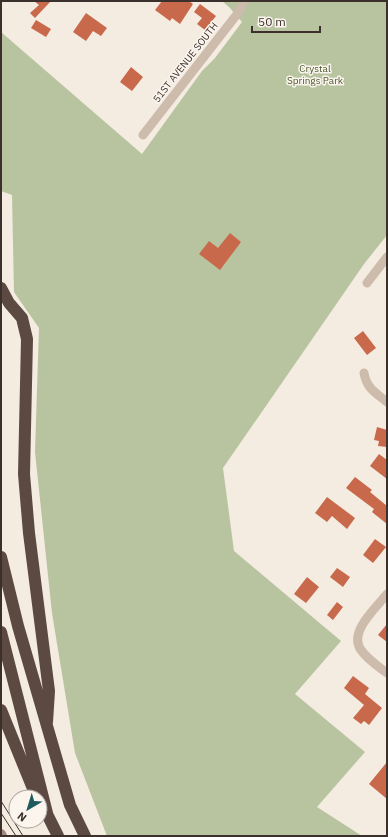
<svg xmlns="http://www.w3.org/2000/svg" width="388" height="837" viewBox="0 0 388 837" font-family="'IBM Plex Sans',sans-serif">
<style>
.green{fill:#b8c4a0}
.building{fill:#c8694b}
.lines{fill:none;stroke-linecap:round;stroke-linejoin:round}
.street{stroke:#cdbbac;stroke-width:9}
.secondary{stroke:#a18a7d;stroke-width:10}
.highway{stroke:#5c4a42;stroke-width:12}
.tram{stroke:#3b302b;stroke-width:1}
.labels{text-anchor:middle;stroke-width:3;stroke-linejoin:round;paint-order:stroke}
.street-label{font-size:10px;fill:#3b302b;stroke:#fbf5ee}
.park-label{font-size:10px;fill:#4a5a2e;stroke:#fbf5ee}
</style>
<rect width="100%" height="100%" fill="#f4ebe1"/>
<path class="green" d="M222,1H387V235L364,264L223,468L234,551L341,641L295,694L365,752L317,807L362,836H107L75,753L52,613L35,452L39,328L14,292L12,195L1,191V32L142,154L202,71L215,58L242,22L230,8Z"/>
<path class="building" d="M34,1H51L35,18L30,13L39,5Z
M162,1H189L193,4L180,24L172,18L170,21L155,10Z
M200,4L216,16L205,30L197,24L202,18L194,12Z
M86,13L107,28L101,36L93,31L86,41L73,32Z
M36,20L51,29L46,37L31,28Z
M131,67L143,77L132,91L120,82Z
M230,233L241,242L220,270L199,254L209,241L218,248Z
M363,331L376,348L367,355L354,338Z
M377,427L387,430V447L378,446L379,441L374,440Z
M379,454L387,460V479L370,466Z
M355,477L372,490L370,492L387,506V524L372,512L374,509L346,488Z
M327,497L355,518L347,529L332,516L327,522L315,513Z
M375,539L386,547L373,563L363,555Z
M337,568L350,577L343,587L330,577Z
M307,577L319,587L306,603L294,594Z
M337,602L343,607L333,620L327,615Z
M387,624V642L378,635Z
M353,676L369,688L365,694L382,708L369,725L364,721L361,724L353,718L364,705L344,688Z
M387,762V799L369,784Z"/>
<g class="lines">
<path class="street" d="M143,135L238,13L244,1
M367,283L387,257
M364,373C367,389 375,392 387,402
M387,594C376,608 348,632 361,650C368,660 378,666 387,673"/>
<path class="secondary" d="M1,834L2,836"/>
<path class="highway" d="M1,288L9,303L22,318L27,339L24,474L29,533L49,691L47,722
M1,557L18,626L70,805L85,836
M1,632L47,813
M1,710L36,796
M43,806L58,836"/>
<path class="tram" d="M1,801L23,836
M1,813L16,836"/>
</g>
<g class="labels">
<g class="street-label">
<text transform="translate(185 62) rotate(-52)" y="4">51ST AVENUE SOUTH</text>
</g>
<g class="park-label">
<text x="315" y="72">Crystal<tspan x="315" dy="12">Springs Park</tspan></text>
</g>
</g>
<rect width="388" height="837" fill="none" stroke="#3b302b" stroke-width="4"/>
<g transform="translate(28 809) rotate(218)"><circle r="19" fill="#fbf5ee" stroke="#aea6a0"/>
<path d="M0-3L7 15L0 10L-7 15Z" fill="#1f5a5e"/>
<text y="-6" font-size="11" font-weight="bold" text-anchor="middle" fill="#3b302b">N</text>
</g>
<path d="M252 26v6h68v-6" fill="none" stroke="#3b302b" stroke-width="2"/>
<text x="258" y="26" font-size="12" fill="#3b302b" stroke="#fbf5ee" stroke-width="3" paint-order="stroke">50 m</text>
</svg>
